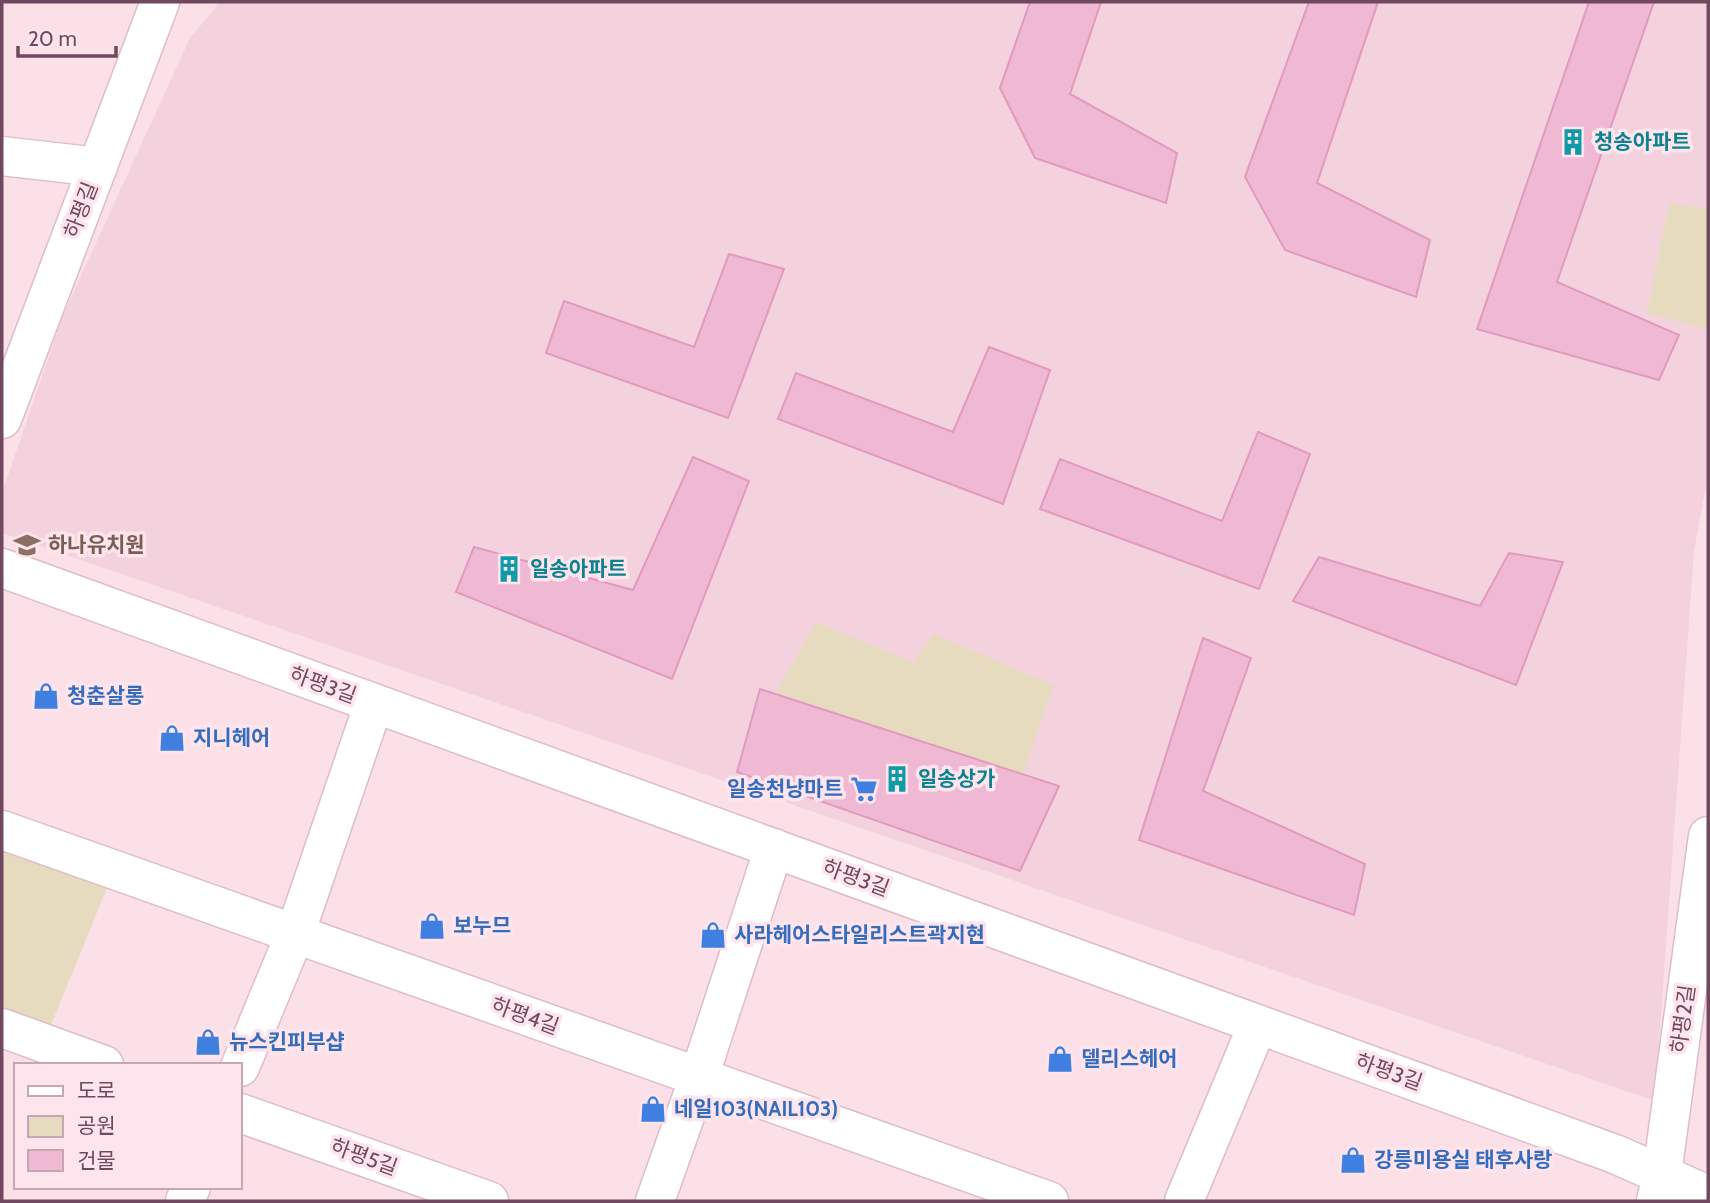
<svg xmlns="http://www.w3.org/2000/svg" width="1710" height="1203" viewBox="0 0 1710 1203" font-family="Cabin,'Noto Sans KR',sans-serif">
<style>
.residential{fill:#f4d2dd}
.green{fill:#e7dbbf}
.building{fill:#efb9d4;stroke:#e19abf;stroke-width:2}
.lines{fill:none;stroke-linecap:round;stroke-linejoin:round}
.minor-casing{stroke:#debccb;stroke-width:41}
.minor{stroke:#fff;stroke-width:38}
.labels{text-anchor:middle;stroke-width:7;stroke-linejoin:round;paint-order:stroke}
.culture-label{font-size:21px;font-weight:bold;fill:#0d838f;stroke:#fee5ed;text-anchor:start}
.street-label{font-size:21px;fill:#70495e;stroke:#fee5ed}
.education-label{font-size:21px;font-weight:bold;fill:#785e54;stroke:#fee5ed;text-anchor:start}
.shop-label{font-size:21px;font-weight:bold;fill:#366cbe;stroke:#fee5ed;text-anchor:start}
</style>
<rect width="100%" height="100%" fill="#fbe0e8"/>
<path class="residential" d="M220,2H1708V475L1694,551L1655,1101L2,533V493L63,315L190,38Z"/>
<path class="green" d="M1669,203L1708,209V329L1647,313Z
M816,622L914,663L933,634L1054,685L1022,777L776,692Z
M2,844L109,883L49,1030L2,1014Z"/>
<path class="building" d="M1030,2H1101L1070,94L1177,153L1166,203L1035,158L1000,88Z
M1309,2H1378L1317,183L1430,240L1416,297L1285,250L1245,177Z
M1589,2H1654L1557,282L1679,335L1659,380L1477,329Z
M729,254L784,269L728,418L546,353L564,301L694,347Z
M989,347L1050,370L1003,504L778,419L796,373L953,432Z
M1258,432L1310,454L1259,589L1040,509L1060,459L1222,521Z
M693,457L749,481L672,679L456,592L474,547L633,590Z
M1509,553L1563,562L1516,685L1293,601L1319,557L1480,606Z
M1203,638L1251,658L1203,791L1365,864L1354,915L1139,840Z
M760,689L1059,786L1020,871L737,772Z"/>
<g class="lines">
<defs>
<path id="minor" d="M2,156L98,167
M2,419L160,2
M2,568L1615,1154L1708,1195
M2,830L1049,1201
M2,1028L104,1065
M240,1067L295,934L374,703
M240,1113L489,1201
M185,1201L191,1187
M655,1201L699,1077L774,848
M1184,1201L1258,1024
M1656,1201L1662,1174L1708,836"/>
</defs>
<use href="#minor" class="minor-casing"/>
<use href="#minor" class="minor"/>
</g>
<defs>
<symbol id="building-bare" viewBox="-9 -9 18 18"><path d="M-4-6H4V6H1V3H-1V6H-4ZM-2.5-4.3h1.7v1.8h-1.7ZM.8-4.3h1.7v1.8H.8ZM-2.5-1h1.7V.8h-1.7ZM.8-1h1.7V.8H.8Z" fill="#0f9aa8" stroke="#fee5ed" stroke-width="2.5" paint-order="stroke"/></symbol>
<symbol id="school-bare" viewBox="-9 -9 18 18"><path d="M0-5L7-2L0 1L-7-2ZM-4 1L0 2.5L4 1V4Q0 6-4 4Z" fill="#8d6e63" stroke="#fee5ed" stroke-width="2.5" paint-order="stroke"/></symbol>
<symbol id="shop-bare" viewBox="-9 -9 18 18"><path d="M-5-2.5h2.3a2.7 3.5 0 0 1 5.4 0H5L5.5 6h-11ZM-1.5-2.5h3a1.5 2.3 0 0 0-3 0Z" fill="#3f7fe0" stroke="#fee5ed" stroke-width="2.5" paint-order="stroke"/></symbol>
<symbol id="supermarket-bare" viewBox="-9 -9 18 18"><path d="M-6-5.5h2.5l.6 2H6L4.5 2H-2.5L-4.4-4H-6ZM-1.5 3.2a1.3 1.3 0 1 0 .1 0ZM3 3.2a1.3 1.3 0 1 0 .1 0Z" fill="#3f7fe0" stroke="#fee5ed" stroke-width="2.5" paint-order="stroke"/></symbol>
</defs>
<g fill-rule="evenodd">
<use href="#building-bare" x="1554" y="123" width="38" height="38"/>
<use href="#school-bare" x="8" y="526" width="38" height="38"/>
<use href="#building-bare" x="490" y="550" width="38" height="38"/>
<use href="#shop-bare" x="27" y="677" width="38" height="38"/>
<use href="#shop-bare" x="153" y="719" width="38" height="38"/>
<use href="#building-bare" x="878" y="760" width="38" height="38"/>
<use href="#supermarket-bare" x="845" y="770" width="38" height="38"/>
<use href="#shop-bare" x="413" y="907" width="38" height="38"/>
<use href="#shop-bare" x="694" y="916" width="38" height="38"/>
<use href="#shop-bare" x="189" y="1023" width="38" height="38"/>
<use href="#shop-bare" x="1041" y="1040" width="38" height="38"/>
<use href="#shop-bare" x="634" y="1090" width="38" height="38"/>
<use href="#shop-bare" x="1334" y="1141" width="38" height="38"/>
</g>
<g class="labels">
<g class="culture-label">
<text x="1594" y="149">청송아파트</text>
<text x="530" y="576">일송아파트</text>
<text x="918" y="786">일송상가</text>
</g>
<g class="street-label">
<text transform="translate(81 210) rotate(-69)" y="7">하평길</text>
<text transform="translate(323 685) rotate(20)" y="7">하평3길</text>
<text transform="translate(856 878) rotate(20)" y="7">하평3길</text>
<text transform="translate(525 1016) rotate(20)" y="7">하평4길</text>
<text transform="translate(1683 1019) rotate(-82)" y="7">하평2길</text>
<text transform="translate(1389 1072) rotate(20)" y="7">하평3길</text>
<text transform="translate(364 1157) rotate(20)" y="7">하평5길</text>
</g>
<g class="education-label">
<text x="48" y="552">하나유치원</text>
</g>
<g class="shop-label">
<text x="67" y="703">청춘살롱</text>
<text x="193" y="745">지니헤어</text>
<text x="843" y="796" text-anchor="end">일송천냥마트</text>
<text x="453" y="933">보누므</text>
<text x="734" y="942">사라헤어스타일리스트곽지현</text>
<text x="229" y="1049">뉴스킨피부샵</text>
<text x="1081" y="1066">델리스헤어</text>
<text x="674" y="1116">네일103(NAIL103)</text>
<text x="1374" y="1167">강릉미용실 태후사랑</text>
</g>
</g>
<rect width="1710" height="1203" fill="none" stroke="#70495e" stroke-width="7"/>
<rect x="14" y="1063" width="228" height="126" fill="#fee5ed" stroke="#c5a7b4" stroke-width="2"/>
<rect x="28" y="1086" width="35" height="10" fill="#ffffff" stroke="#c5a7b4" stroke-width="2"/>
<text x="77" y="1098" font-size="21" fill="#70495e">도로</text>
<rect x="28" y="1116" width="35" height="21" fill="#e7dbbf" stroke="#c5a7b4" stroke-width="2"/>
<text x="77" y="1133" font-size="21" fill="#70495e">공원</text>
<rect x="28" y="1150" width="35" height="21" fill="#efb9d4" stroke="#c5a7b4" stroke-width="2"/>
<text x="77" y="1168" font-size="21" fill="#70495e">건물</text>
<path d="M18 46v10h98v-10" fill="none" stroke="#70495e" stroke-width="3.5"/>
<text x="28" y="46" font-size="21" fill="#70495e" stroke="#fee5ed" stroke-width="5" paint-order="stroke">20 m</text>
</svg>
